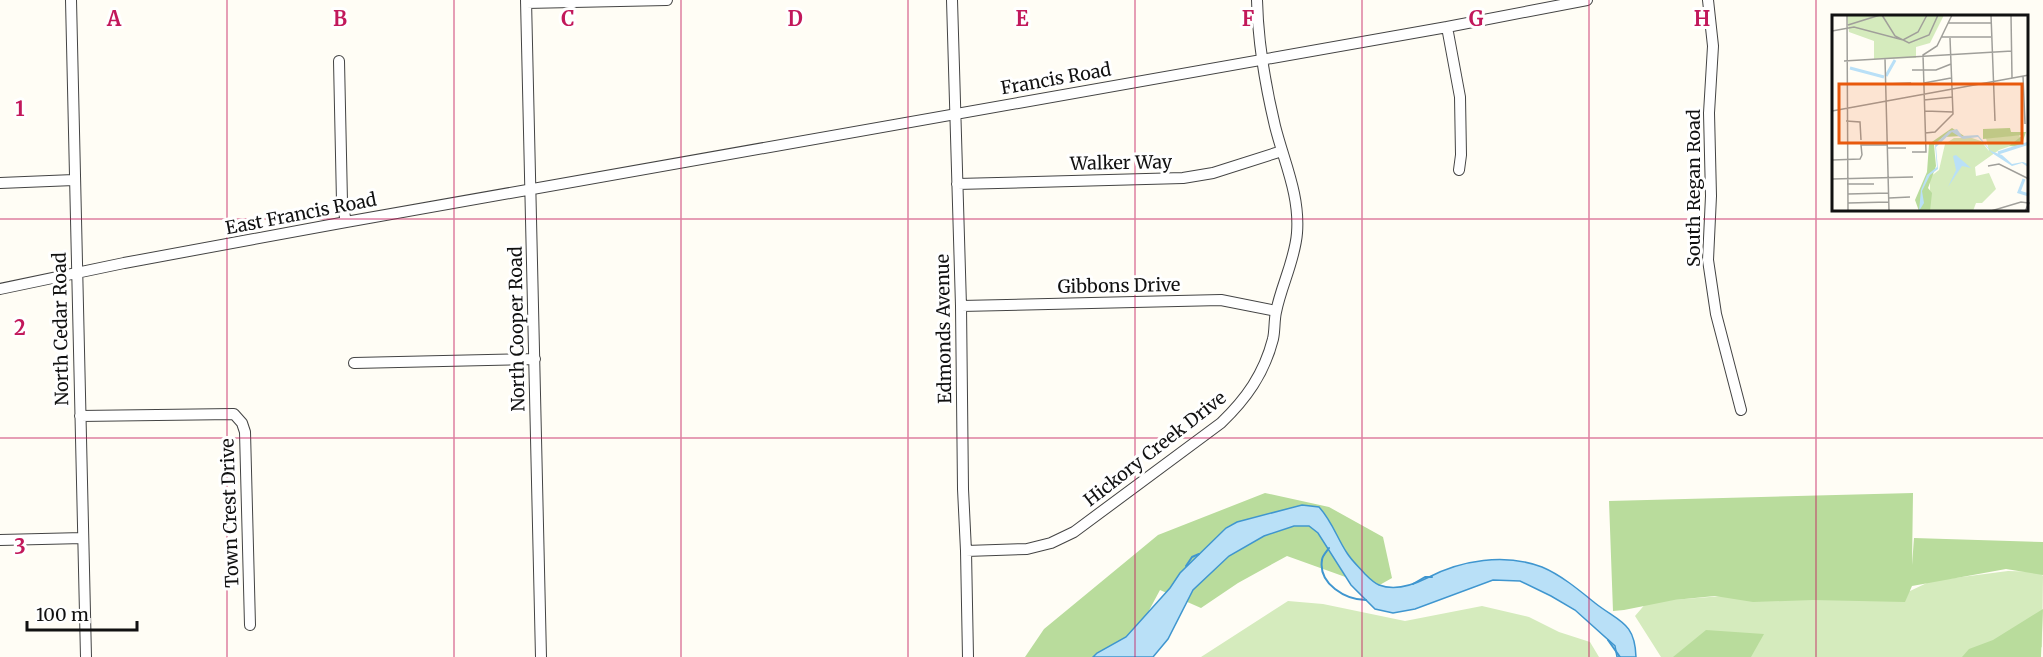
<svg xmlns="http://www.w3.org/2000/svg" width="2043" height="657" viewBox="0 0 2043 657" font-family="Merriweather,serif">
<style>
.green{fill:#d5ebbd}
.forest{fill:#b9dc9c}
.water{fill:#b9e0f7;stroke:#3f96cf;stroke-width:1.5}
.lines{fill:none;stroke-linecap:round;stroke-linejoin:round}
.stream{stroke:#3f96cf;stroke-width:2}
.minor-casing{stroke:#444;stroke-width:12}
.minor{stroke:#fff;stroke-width:10}
.grid{fill:none;stroke:#c2185b;stroke-width:1.5;stroke-opacity:0.55}
.labels{text-anchor:middle;stroke-width:6;stroke-linejoin:round;paint-order:stroke}
.street-label{font-size:18px;fill:#111;stroke:#fff}
.inset-river{fill:none;stroke:#b9e0f7;stroke-width:3}
.inset-road{fill:none;stroke:#a09f9a;stroke-width:1.5}
.view{fill:#e8590c;fill-opacity:0.15;stroke:#e8590c;stroke-width:3}
.inset-edge{fill:none;stroke:#111;stroke-width:3}
.grid-label{font-size:20px;text-anchor:middle;font-weight:bold;fill:#c2185b;stroke:#fff;stroke-width:6;stroke-linejoin:round;paint-order:stroke}
</style>
<rect width="100%" height="100%" fill="#fffdf5"/>
<path class="green" d="M2008,571L2040,572L2043,576L2042,647L2022,657H1661L1635,616L1647,602L1722,596H1782L1910,591L1931,581Z
M1288,601L1323,604L1405,621L1482,606L1529,617L1559,632L1590,642L1599,657H1201Z"/>
<path class="forest" d="M1265,493L1329,507L1383,537L1392,578L1369,591L1351,579L1287,556L1238,583L1201,608L1160,590L1139,629L1101,657H1025L1044,629L1158,535Z
M1913,493L1912,565L1914,538L2043,542V575L2006,569L1912,586L1905,602L1813,600L1753,602L1715,596L1674,600L1624,610L1613,611L1609,501Z
M2043,609L2041,657H1962L1969,649L1993,640Z
M1706,630L1764,634L1751,657H1673Z"/>
<path class="water" d="M1302,505L1319,507C1332,521 1337,538 1347,553C1352,561 1359,567 1365,574C1369,578 1374,583 1379,585C1395,591 1413,585 1427,578C1461,560 1505,553 1542,567C1561,575 1579,590 1595,603C1619,622 1635,622 1636,657H1617L1615,646L1575,610L1551,596L1520,581L1493,580L1415,609L1393,613L1375,609L1351,585L1318,533L1309,526H1294L1264,536L1229,556L1193,590L1168,639L1153,657H1093L1097,653L1126,637L1170,588L1180,573L1226,528L1237,522Z"/>
<g class="lines">
<path class="stream" d="M1329,548C1327,551 1322,556 1322,560C1318,584 1346,600 1366,600
M1186,566L1192,557L1199,554
M1413,584L1425,577H1432
M1608,640L1620,657"/>
<defs>
<path id="minor" d="M71,0L86,657
M526,0L541,657
M952,0L961,306L963,489L966,551L968,657
M1708,0L1713,46L1709,113L1711,196L1708,260L1716,314L1741,410
M526,3L667,0
M1447,27L1460,97L1461,155L1459,170
M339,61L342,202L346,222
M0,183L74,180
M957,184L1183,178L1213,173L1282,151
M0,289L124,263L346,222L1447,27L1587,0
M961,306L1221,300L1276,311
M354,363L535,359
M80,416L234,414L242,423L245,432L250,625
M0,540L83,538
M966,551L1027,549L1051,543L1074,532L1221,423C1246,399 1264,374 1273,339C1275,330 1274,321 1276,312C1281,286 1295,260 1297,233C1300,195 1284,162 1275,126C1265,84 1258,43 1257,0"/>
</defs>
<use href="#minor" class="minor-casing"/>
<use href="#minor" class="minor"/>
</g>
<path class="grid" d="M227,0V657M454,0V657M681,0V657M908,0V657M1135,0V657M1362,0V657M1589,0V657M1816,0V657M0,219H2043M0,438H2043"/>
<g class="labels">
<g class="street-label">
<text transform="translate(1056 79) rotate(-10)" y="6">Francis Road</text>
<text transform="translate(1121 163) rotate(-1)" y="6">Walker Way</text>
<text transform="translate(1694 188) rotate(-90)" y="6">South Regan Road</text>
<text transform="translate(301 214) rotate(-11)" y="6">East Francis Road</text>
<text transform="translate(1119 286) rotate(-1)" y="6">Gibbons Drive</text>
<text transform="translate(61 329) rotate(-91)" y="6">North Cedar Road</text>
<text transform="translate(517 329) rotate(-91)" y="6">North Cooper Road</text>
<text transform="translate(944 329) rotate(-91)" y="6">Edmonds Avenue</text>
<text transform="translate(1155 449) rotate(-38)" y="6">Hickory Creek Drive</text>
<text transform="translate(230 513) rotate(-92)" y="6">Town Crest Drive</text>
</g>
</g>
<g transform="translate(1832 15)">
<rect width="196" height="196" fill="#fffdf5"/>
<path d="M15,0H112L98,28L84,32V43L42,44V26L17,17ZM187,120L190,127L167,135L143,152L144,161L157,158L164,174L150,188H144L141,196H98V162L107,155L113,129L122,123H140L149,126L157,136L154,123Z" fill="#d5ebbd"/>
<path d="M120,113L132,121L111,122L102,130L104,151L96,173L100,178L98,196H87L83,185L95,157L97,129ZM178,113L179,117H194L189,132L177,131L191,120L151,124V114Z" fill="#b9dc9c"/>
<path d="M125,114L130,121L146,120L159,136L170,140L180,149L191,147L196,149V152L190,148L180,151L160,138L146,122L131,124L120,117L104,132L106,154L98,160L90,176L92,188L87,196L89,175L95,160L105,152L103,129L117,116ZM124,140L139,153L130,151L116,172L124,155L121,141Z" fill="#b9e0f7"/>
<path class="inset-river" d="M18,53L52,62M54,61L63,45M166,138L197,128M192,164L187,177L197,180"/>
<path class="inset-road" d="M15,0L16,196M50,0L63,21L77,28L97,20L106,0M159,0L163,106M179,0L180,63M116,8H159M16,10L48,0M0,16L22,12L71,25L86,17L95,0M109,22H159M53,44L57,196M12,46L180,36M80,55H104L119,49M191,61L193,109M92,68L119,63M54,69L79,68M92,85L121,82M0,96L197,60M93,96L121,97M14,106L28,107L29,125M93,118L103,117L121,99L118,23M55,133H74M80,137H94L91,40L105,31L120,0M30,140L29,130H55M0,145L28,144L30,140M156,151L167,149L197,164M0,164L81,162M15,169H42M16,179L57,178M57,183L78,182M16,188L57,187M159,196L189,187L197,188L193,196"/>
<path class="view" d="M7,69H190V128H7Z"/>
<rect width="196" height="196" class="inset-edge"/>
</g>
<g class="grid-label">
<text x="114" y="26">A</text>
<text x="340" y="26">B</text>
<text x="568" y="26">C</text>
<text x="795" y="26">D</text>
<text x="1022" y="26">E</text>
<text x="1248" y="26">F</text>
<text x="1476" y="26">G</text>
<text x="1702" y="26">H</text>
<text x="20" y="116">1</text>
<text x="20" y="335">2</text>
<text x="20" y="554">3</text>
</g>
<path d="M27 621v9h110v-9" fill="none" stroke="#111111" stroke-width="3"/>
<text x="36" y="621" font-size="18" fill="#111111" stroke="#ffffff" stroke-width="4.5" paint-order="stroke">100 m</text>
</svg>
